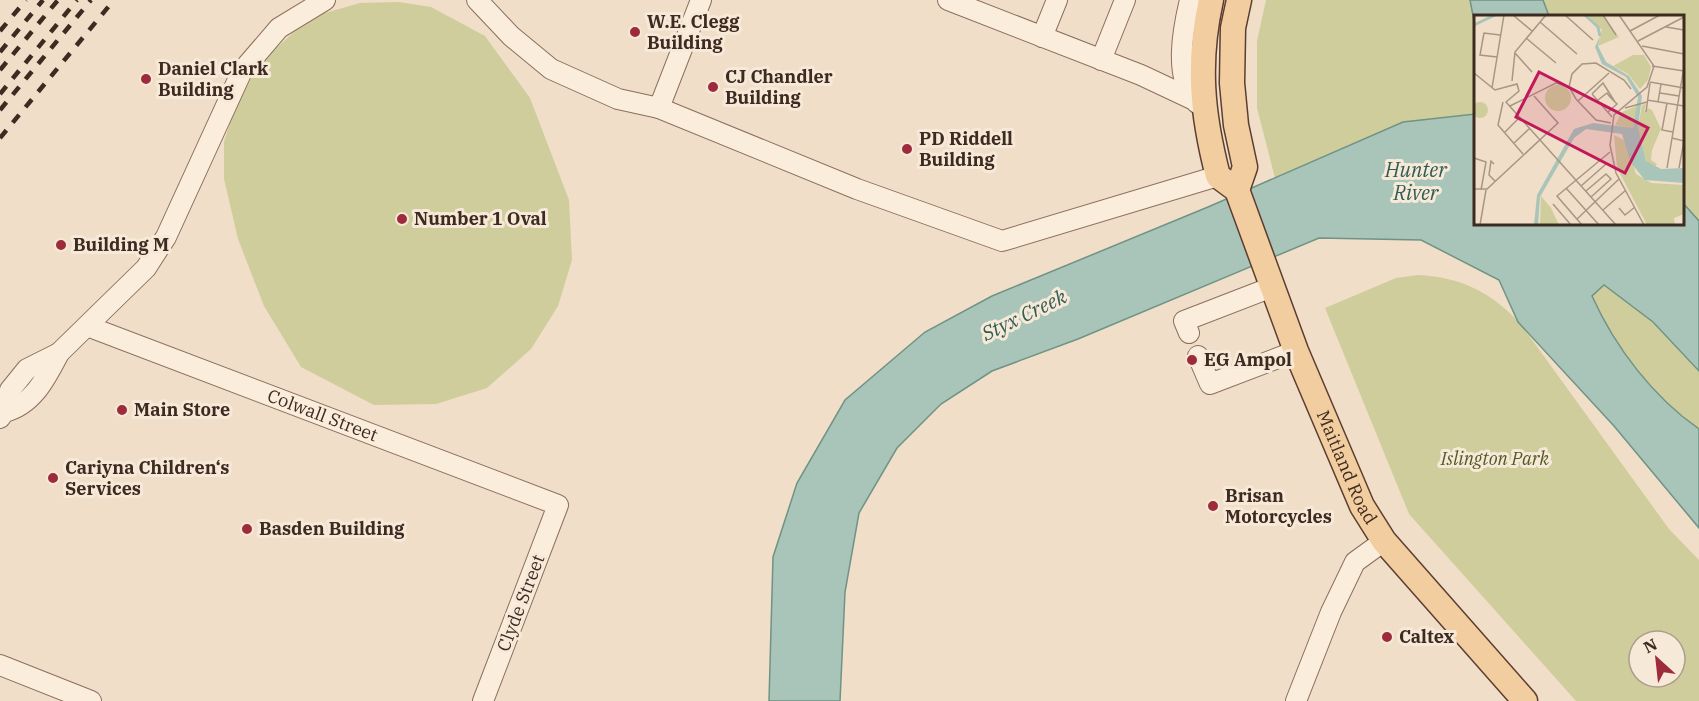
<svg xmlns="http://www.w3.org/2000/svg" width="1699" height="701" viewBox="0 0 1699 701" font-family="'IBM Plex Serif',serif">
<style>
.green{fill:#cfcd9b;fill-rule:evenodd}
.water{fill:#a9c4b8;stroke:#6f9385;stroke-width:1.5}
.lines{fill:none;stroke-linecap:round;stroke-linejoin:round}
.minor-casing{stroke:#8c6f5c;stroke-width:22}
.major-casing{stroke:#5b3e30;stroke-width:27}
.minor{stroke:#faeddc;stroke-width:20}
.major{stroke:#f2cda0;stroke-width:24}
.rail{stroke:#3d2a20;stroke-width:4.5;stroke-dasharray:10 10;stroke-linecap:butt}
.poi-dot{fill:#9d2b3c;stroke:#f7e9d8;stroke-width:2}
.labels{text-anchor:middle;stroke-width:6;stroke-linejoin:round;paint-order:stroke}
.poi-label{font-size:18px;font-weight:bold;fill:#3d2a20;stroke:#f7e9d8;text-anchor:start}
.street-label{font-size:18px;fill:#3d2a20;stroke:#f7e9d8}
.park-label{font-size:18px;font-style:italic;fill:#545926;stroke:#f7e9d8}
.water-label{font-size:20px;font-style:italic;fill:#2f5c53;stroke:#f7e9d8}
.inset-river{fill:none;stroke:#a9c4b8;stroke-width:3}
.inset-road{fill:none;stroke:#a89685;stroke-width:1.5}
.view{fill:#c2185b;fill-opacity:0.15;stroke:#c2185b;stroke-width:3}
.inset-edge{fill:none;stroke:#3d2a20;stroke-width:3}
</style>
<rect width="100%" height="100%" fill="#f0dec8"/>
<path class="green" d="M1266,0H1470L1476,26L1475,114L1403,122L1275,178L1257,108V41Z
M1543,0H1699V221L1683,203L1682,16H1549Z
M399,2L431,7L485,36L530,98L569,200L572,260L558,306L531,349L487,388L436,404L374,405L301,367L264,306L238,239L224,179V142L236,104L261,62L294,32L325,13L360,3Z
M1418,275C1461,277 1494,293 1522,326L1669,529L1699,560V701H1576L1409,514L1325,308L1396,278ZM1639,641H1675V677H1639Z
M1603,285L1653,322L1699,371V429C1653,397 1615,347 1592,296Z"/>
<path class="water" d="M1470,0H1543L1549,16H1476L1475,26Z
M1475,114L1476,224H1682L1683,203L1699,221V371L1653,322L1604,285L1592,296C1615,347 1653,397 1699,429V528L1614,426L1518,322L1499,280L1421,240L1319,238L1078,339L992,371L941,404L897,448L859,513L845,592L840,701H769L773,557L797,483L845,400L925,332L992,296L1208,207L1403,122Z"/>
<g class="lines">
<defs>
<g id="minor">
<path d="M477,0L511,36L551,69L618,99L659,108L857,189L1002,241L1218,176"/>
<path d="M948,0L1141,75L1192,99"/>
<path d="M1190,0C1183,29 1173,79 1197,103"/>
<path d="M1042,37L1057,0"/>
<path d="M1101,60L1125,0"/>
<path d="M659,108L701,0"/>
<path id="s1" d="M87,326L558,505L483,701"/>
<path d="M1189,333L1184,321L1272,287"/>
<path d="M1198,356L1210,384L1296,351"/>
<path d="M4,412C33,405 46,378 59,353"/>
<path d="M0,418L4,412L10,390L27,369L59,353L146,268L166,237L242,71L279,28L325,0"/>
<path d="M0,665L91,701"/>
<path d="M1296,701L1331,612L1355,562L1384,541"/>
</g>
<g id="major">
<path id="s2" d="M1211,0C1197,63 1202,114 1218,176L1237,190L1296,351L1362,506L1384,541L1525,701"/>
<path d="M1237,190L1245,167L1236,125L1232,83L1233,28L1239,0"/>
</g>
</defs>
<use href="#minor" class="minor-casing"/>
<use href="#major" class="major-casing"/>
<use href="#minor" class="minor"/>
<use href="#major" class="major"/>
<path class="rail" d="M0,31L26,0
M0,52L43,0
M0,70L58,0
M0,94L77,0
M0,110L91,0
M0,138L114,0"/>
</g>
<g class="poi-dot">
<circle cx="635" cy="32" r="6"/>
<circle cx="146" cy="79" r="6"/>
<circle cx="713" cy="87" r="6"/>
<circle cx="907" cy="149" r="6"/>
<circle cx="402" cy="219" r="6"/>
<circle cx="61" cy="245" r="6"/>
<circle cx="1192" cy="360" r="6"/>
<circle cx="122" cy="410" r="6"/>
<circle cx="53" cy="478" r="6"/>
<circle cx="1213" cy="506" r="6"/>
<circle cx="247" cy="529" r="6"/>
<circle cx="1387" cy="637" r="6"/>
</g>
<g class="labels">
<g class="poi-label">
<text x="647" y="28">W.E. Clegg<tspan x="647" dy="21">Building</tspan></text>
<text x="158" y="75">Daniel Clark<tspan x="158" dy="21">Building</tspan></text>
<text x="725" y="83">CJ Chandler<tspan x="725" dy="21">Building</tspan></text>
<text x="919" y="145">PD Riddell<tspan x="919" dy="21">Building</tspan></text>
<text x="414" y="225">Number 1 Oval</text>
<text x="73" y="251">Building M</text>
<text x="1204" y="366">EG Ampol</text>
<text x="134" y="416">Main Store</text>
<text x="65" y="474">Cariyna Children‘s<tspan x="65" dy="21">Services</tspan></text>
<text x="1225" y="502">Brisan<tspan x="1225" dy="21">Motorcycles</tspan></text>
<text x="259" y="535">Basden Building</text>
<text x="1399" y="643">Caltex</text>
</g>
<g class="street-label">
<text dy="6" stroke="none"><textPath href="#s1" startOffset="252">Colwall Street</textPath></text>
<text dy="6" stroke="none"><textPath href="#s2" startOffset="500">Maitland Road</textPath></text>
<text transform="translate(521 603) rotate(-69)" y="6">Clyde Street</text>
</g>
<g class="park-label">
<text x="1495" y="465">Islington Park</text>
</g>
<g class="water-label">
<text x="1416" y="177">Hunter<tspan x="1416" dy="23">River</tspan></text>
<text transform="translate(1024 315) rotate(-26)" y="7">Styx Creek</text>
</g>
</g>
<g transform="translate(1474 15)">
<rect width="210" height="210" fill="#f0dec8"/>
<path d="M114,0H128L145,22L124,31L128,15ZM159,40H170L177,52L174,65L166,74L154,59L139,51ZM71 83a13 13 0 1 1 26 0a13 13 0 1 1-26 0ZM-2 95a8 8 0 1 1 16 0a8 8 0 1 1-16 0ZM172,89L170,97L174,93L178,95L187,114L178,135L177,145L183,149L180,153L172,146L164,112L168,90ZM163,91L159,114L141,110L148,97ZM140,120L152,126L162,159L177,168L210,170V199L200,203L201,210H173L143,153ZM67,181L77,193L85,210H66Z" fill="#cfcd9b"/>
<path d="M126,21L124,31L132,47L155,61L168,81L164,112L172,146L187,154L210,153V168L171,165L157,148L148,119L112,114L100,123L66,182L64,210H60L63,180L100,114L119,108L159,113L164,82L152,62L128,49L121,32Z" fill="#a9c4b8"/>
<path class="inset-river" d="M111,0L124,12L126,21M0,10L21,0"/>
<path class="inset-road" d="M39,0L58,16M91,0L119,25M129,0L142,20M145,0L180,51L173,72L140,100L136,130L142,158L170,210M66,7L103,39M192,12L210,15M156,16L186,0M52,23L82,48M164,26L210,2M168,31L210,39M41,38L58,57M23,42L6,40L10,18L26,20M178,51L210,56M0,58L21,75L43,69L45,76L32,87L142,210M38,66L41,37L72,0M176,67L210,73M18,73L30,0M186,78L205,81M118,79L129,68L141,87M118,79L138,102M124,85L133,78L136,82L143,89L134,97M173,85L210,91M104,86L135,58M29,87L24,110L49,139M184,87L187,69M193,88L188,115L199,117M36,91L82,68L95,72M151,93L173,87M172,97L176,68M137,108L122,105L102,84L95,72L98,59L108,49L122,48L150,65L157,74M31,117L46,102M198,123L210,126L205,153M40,128L56,113M0,143L12,147L7,175M20,149L17,146L15,160L21,166M193,153L210,52M107,171L132,149M92,173L125,210M0,174H13L84,108L60,81M112,176L132,159L137,164L117,182M79,189L97,210M145,193L151,200L161,192M129,195L152,175M103,204L145,164M6,210L12,175M108,210L83,181L136,137"/>
<path class="view" d="M65,57L174,113L151,158L42,102Z"/>
<rect width="210" height="210" class="inset-edge"/>
</g>
<g transform="translate(1657 659) rotate(333)"><circle r="28" fill="#f7e9d8" stroke="#ad9d8e" stroke-width="1.5"/>
<path d="M0-4.5L10 22L0 15L-10 22Z" fill="#9d2b3c"/>
<text y="-9" font-size="16" font-weight="bold" text-anchor="middle" fill="#3d2a20">N</text>
</g>
</svg>
